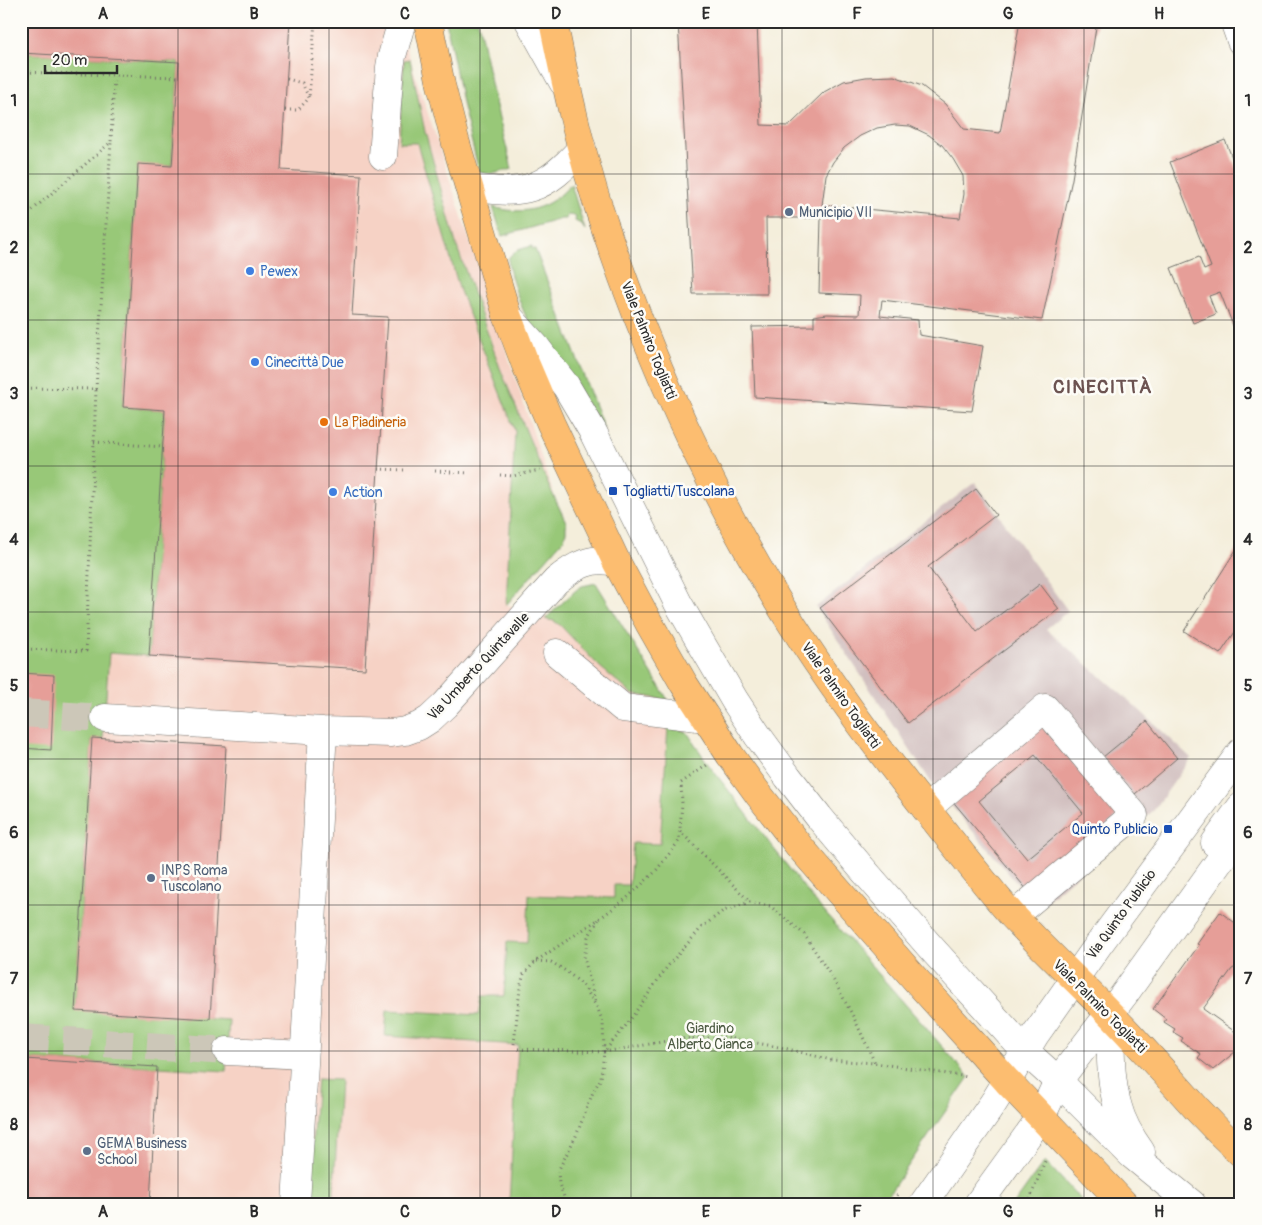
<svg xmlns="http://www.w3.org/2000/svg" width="1262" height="1225" viewBox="0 0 1262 1225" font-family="Pangolin,sans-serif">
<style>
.built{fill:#f6d2c5}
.industrial{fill:#d1bfbf}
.green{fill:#98c878;stroke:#627a52}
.building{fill:#e69e98;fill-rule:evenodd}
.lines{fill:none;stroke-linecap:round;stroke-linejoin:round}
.minor-tunnel{stroke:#ccc7b8;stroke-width:28;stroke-dasharray:28 14;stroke-linecap:butt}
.minor-casing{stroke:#716f69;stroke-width:29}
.major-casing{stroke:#716f69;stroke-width:29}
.path{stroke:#716f69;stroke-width:3;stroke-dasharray:1 4;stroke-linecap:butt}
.minor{stroke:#fff;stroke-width:28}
.major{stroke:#fcbd6f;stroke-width:28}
.grid{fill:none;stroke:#2b2b2b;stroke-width:1;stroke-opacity:0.55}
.service-dot{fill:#5c6f8a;stroke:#fdfcf7;stroke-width:2}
.shop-dot{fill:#3f7fe0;stroke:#fdfcf7;stroke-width:2}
.food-dot{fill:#e8710a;stroke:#fdfcf7;stroke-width:2}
.transit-dot{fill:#1a4fb4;stroke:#fdfcf7;stroke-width:2}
.labels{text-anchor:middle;stroke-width:5;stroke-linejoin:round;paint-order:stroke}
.service-label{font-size:14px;fill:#4e5e75;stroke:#fdfcf7;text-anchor:start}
.shop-label{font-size:14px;fill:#366cbe;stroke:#fdfcf7;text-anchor:start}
.street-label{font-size:14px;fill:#2b2b2b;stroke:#fdfcf7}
.food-label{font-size:14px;fill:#c56008;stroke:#fdfcf7;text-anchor:start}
.transit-label{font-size:14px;fill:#164399;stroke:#fdfcf7;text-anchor:start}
.park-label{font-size:14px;fill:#4c5a42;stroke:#fdfcf7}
.district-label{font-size:19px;font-weight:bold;letter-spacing:1px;fill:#6c5351;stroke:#fdfcf7}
.neatline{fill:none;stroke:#2b2b2b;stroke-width:2}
.grid-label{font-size:16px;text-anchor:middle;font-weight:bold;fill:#2b2b2b}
</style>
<rect width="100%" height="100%" fill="#fdfcf7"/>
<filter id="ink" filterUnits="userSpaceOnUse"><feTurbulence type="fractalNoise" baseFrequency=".02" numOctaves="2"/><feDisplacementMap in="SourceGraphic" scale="10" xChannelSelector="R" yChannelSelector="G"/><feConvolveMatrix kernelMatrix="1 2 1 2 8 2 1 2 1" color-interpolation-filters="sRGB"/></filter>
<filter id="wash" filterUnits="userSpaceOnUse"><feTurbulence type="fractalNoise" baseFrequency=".0096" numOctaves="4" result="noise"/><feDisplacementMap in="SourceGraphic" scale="20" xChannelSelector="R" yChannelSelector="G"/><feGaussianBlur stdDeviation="1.12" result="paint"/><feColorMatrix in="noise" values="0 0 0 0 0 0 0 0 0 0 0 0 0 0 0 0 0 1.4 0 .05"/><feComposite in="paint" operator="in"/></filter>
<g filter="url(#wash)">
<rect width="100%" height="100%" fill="#f4eedb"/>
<path class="built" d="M21,21H399L410,59L566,532L507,605L543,614L560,625L599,666L668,700L687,732L668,727L660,845L629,885L614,898L527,943L507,942L504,996L479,1015L387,1011L385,1036L514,1044L518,1049L509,1204H21Z"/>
<path class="industrial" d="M975,482L1068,611L1046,629L1135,706L1191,758L1154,810L1038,908L931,782L816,607Z"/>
<path class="green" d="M446,21H478L495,102L512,169L484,176L482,175L479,171L463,107Z
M21,53L179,62L172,166L138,165L123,407L165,410L149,656L109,653L103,739H92L75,1010L229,1020L226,1071L24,1059L21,1097Z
M410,59L425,132L457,247L500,368L548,484L566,522V532L564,539L506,605L515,431L460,291L417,143H399L404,60Z
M571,184L585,230L581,224L575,221L576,216L567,215L566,219H561L502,236L493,207C524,216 550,209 571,184Z
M532,246V249H535L604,429L527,319C520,303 509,277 508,259C513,250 522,249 532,246Z
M596,583L668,700L632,694L599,666L560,625L554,621L545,619L575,591L582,586Z
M668,727L687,732L708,764L813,899L969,1077L882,1204H509L518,1045L385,1036L387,1010L479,1015L482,996H504L507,942L527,943L529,895L614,898V885H629L633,843L660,844Z
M317,1079L340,1080L333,1204H308Z
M1045,1161L1085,1204H1014Z"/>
<g id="blocks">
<path class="building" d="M21,21H290L281,170L361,175L352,315L388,317L365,669L149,656L165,410L123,407L138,164L172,166L179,62L21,53Z
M678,21H757L761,125L789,126L824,92L844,81L866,77L894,76L922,86L945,104L964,129L1000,133L1020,21H1097L1072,179L1042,320L882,300L880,316L918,320L919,335L983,346L972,411L755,397L752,327L814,326V316L827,314L859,315L860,295L819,293L821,218H766L767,294H693ZM895,125L910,126L929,135L942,145L953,159L963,176L964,194L960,218L822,205L826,175L833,162L844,148L860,136L877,128Z
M1225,140L1241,180V346L1220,292L1209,296L1216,314L1193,323L1171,268L1199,257L1204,270L1211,267L1170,162Z
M976,489L996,515L928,567L977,632L1040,584L1059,609L908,723L820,608Z
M1241,542V623L1220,654L1184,631Z
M21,673L54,675L51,750L21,748Z
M1147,721L1177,758L1135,794L1103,757Z
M1039,723L1117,816L1028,891L950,798ZM1035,755L1083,813L1027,859L979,801Z
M92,738L226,746L210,1019L75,1011Z
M1220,912L1241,927V976L1238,974L1241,970L1236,967L1232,969L1203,1009L1241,1036V1047L1213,1070L1198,1058L1201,1054L1181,1041L1183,1038L1173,1032L1175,1029L1164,1022L1166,1019L1153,1009L1199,945L1197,944Z
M24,1059L157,1067L150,1204H21V1097Z"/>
</g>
</g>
<g filter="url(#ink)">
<use href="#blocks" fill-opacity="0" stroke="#716f69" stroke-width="1"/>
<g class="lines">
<path class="minor-tunnel" d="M21,713L105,718
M21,1038L227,1051"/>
<defs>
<path id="minor" d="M529,21L563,82
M1234,21L1241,41
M383,156L390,67L392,56L402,21
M469,187C524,196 544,191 582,148
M507,315L536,347L555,372L566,386L592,430L678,603L697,636L735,701L758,736L788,777L819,817L859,865L933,950L1025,1051L1058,1081L1132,1155L1192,1204
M557,653L623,708L706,718
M105,718L323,731L391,733L405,731L419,726L430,719L445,705L556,581C574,566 593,555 617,563
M926,809L1045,708L1134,815L1013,916
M1215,843L1241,807
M1111,1006L1110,1014C1111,1044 1109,1078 1118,1107C1122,1123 1131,1138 1141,1152
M227,1051L303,1055
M296,1204L323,731
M923,1204L994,1102L1035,1035L1099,944L1241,752
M978,1204L1041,1117L1058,1081L1123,996L1241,831"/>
<path id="major" d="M428,21L441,85L455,140L507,315L525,363L551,424L617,563L649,623L684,684L730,755L759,795L799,846L916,980L1007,1081L1124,1204
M553,21C566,85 580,150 600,212C645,349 705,482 780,605C826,680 879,751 934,819C959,851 984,883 1011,914C1043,949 1078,981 1111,1015C1141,1046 1169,1078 1198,1110C1212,1125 1226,1139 1241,1153"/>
</defs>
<use href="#minor" class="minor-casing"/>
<use href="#major" class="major-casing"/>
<path class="path" d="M21,72L178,77
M287,79L302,83L309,98L315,21
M285,110H298L309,98
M21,220L111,142L114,76
M21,388L96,389L111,142
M94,442L163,447
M378,469L406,470
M435,471L468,473
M500,475L513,476L544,469
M21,649L86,651L96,389
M680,831L750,902
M536,961L551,962L566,971L583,985L597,1007L603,1022L604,1052L628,1023L667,967L702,927L723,911L750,902L770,906L804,934L833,979L854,1018L875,1063
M595,1001L584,958L588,937L599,919
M514,1044L520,988L524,974L536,961L599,919L627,898L655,872L679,841L682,803L681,783L707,765
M518,1049L604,1052L601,1078L593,1092L576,1136L558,1171L559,1184L567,1204
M604,1052L679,1039L724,1037L784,1048L831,1060L875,1063L968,1077
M891,1204L898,1194
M1028,1204L1045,1161"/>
<use href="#minor" class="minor"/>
<use href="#major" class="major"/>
</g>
</g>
<path class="grid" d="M178,21V1204M329,21V1204M480,21V1204M631,21V1204M782,21V1204M933,21V1204M1084,21V1204M21,174H1241M21,320H1241M21,466H1241M21,612H1241M21,759H1241M21,905H1241M21,1051H1241"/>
<g class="service-dot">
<circle cx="789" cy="212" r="5"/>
<circle cx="151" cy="878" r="5"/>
<circle cx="87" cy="1151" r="5"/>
</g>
<g class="shop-dot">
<circle cx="250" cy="271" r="5"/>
<circle cx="255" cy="362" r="5"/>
<circle cx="333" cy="492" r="5"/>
</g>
<circle class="food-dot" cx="324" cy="422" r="5"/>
<g class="transit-dot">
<rect x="608" y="486" width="10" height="10" rx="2.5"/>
<rect x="1163" y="824" width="10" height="10" rx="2.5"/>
</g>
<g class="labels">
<g class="service-label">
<text x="799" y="217">Municipio VII</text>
<text x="161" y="875">INPS Roma<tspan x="161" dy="16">Tuscolano</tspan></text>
<text x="97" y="1148">GEMA Business<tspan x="97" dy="16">School</tspan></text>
</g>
<g class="shop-label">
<text x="260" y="276">Pewex</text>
<text x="265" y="367">Cinecittà Due</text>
<text x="343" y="497">Action</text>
</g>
<g class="street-label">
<text transform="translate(649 340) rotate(68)" y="5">Viale Palmiro Togliatti</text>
<text transform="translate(478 666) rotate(-47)" y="5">Via Umberto Quintavalle</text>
<text transform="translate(841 695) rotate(55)" y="5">Viale Palmiro Togliatti</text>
<text transform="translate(1121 914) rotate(-54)" y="5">Via Quinto Publicio</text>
<text transform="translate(1100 1006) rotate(45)" y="5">Viale Palmiro Togliatti</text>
</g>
<g class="food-label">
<text x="334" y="427">La Piadineria</text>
</g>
<g class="transit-label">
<text x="623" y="496">Togliatti/Tuscolana</text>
<text x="1158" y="834" text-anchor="end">Quinto Publicio</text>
</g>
<g class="park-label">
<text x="710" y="1033">Giardino<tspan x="710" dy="16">Alberto Cianca</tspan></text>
</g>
<g class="district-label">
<text x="1103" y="393">CINECITTÀ</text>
</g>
</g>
<rect width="1262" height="1225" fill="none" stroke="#fdfcf7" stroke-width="55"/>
<path d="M45 65v8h72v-8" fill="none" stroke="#2b2b2b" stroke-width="2.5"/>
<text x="52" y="65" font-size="15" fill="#2b2b2b" stroke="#fdfcf7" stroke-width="4" paint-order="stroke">20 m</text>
<rect x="28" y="28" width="1206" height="1170" class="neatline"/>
<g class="grid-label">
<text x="103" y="19">A</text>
<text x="254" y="19">B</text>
<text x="405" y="19">C</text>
<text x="556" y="19">D</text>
<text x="706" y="19">E</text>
<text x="857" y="19">F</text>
<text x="1008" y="19">G</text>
<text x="1159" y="19">H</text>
<text x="14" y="106">1</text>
<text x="1248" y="106">1</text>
<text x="14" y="253">2</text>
<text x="1248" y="253">2</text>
<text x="14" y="399">3</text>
<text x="1248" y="399">3</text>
<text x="14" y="545">4</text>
<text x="1248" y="545">4</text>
<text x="14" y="691">5</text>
<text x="1248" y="691">5</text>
<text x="14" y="838">6</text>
<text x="1248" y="838">6</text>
<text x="14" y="984">7</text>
<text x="1248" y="984">7</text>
<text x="14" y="1130">8</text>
<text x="1248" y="1130">8</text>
<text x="103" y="1217">A</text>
<text x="254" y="1217">B</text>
<text x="405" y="1217">C</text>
<text x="556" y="1217">D</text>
<text x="706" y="1217">E</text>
<text x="857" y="1217">F</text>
<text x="1008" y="1217">G</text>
<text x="1159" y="1217">H</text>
</g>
</svg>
